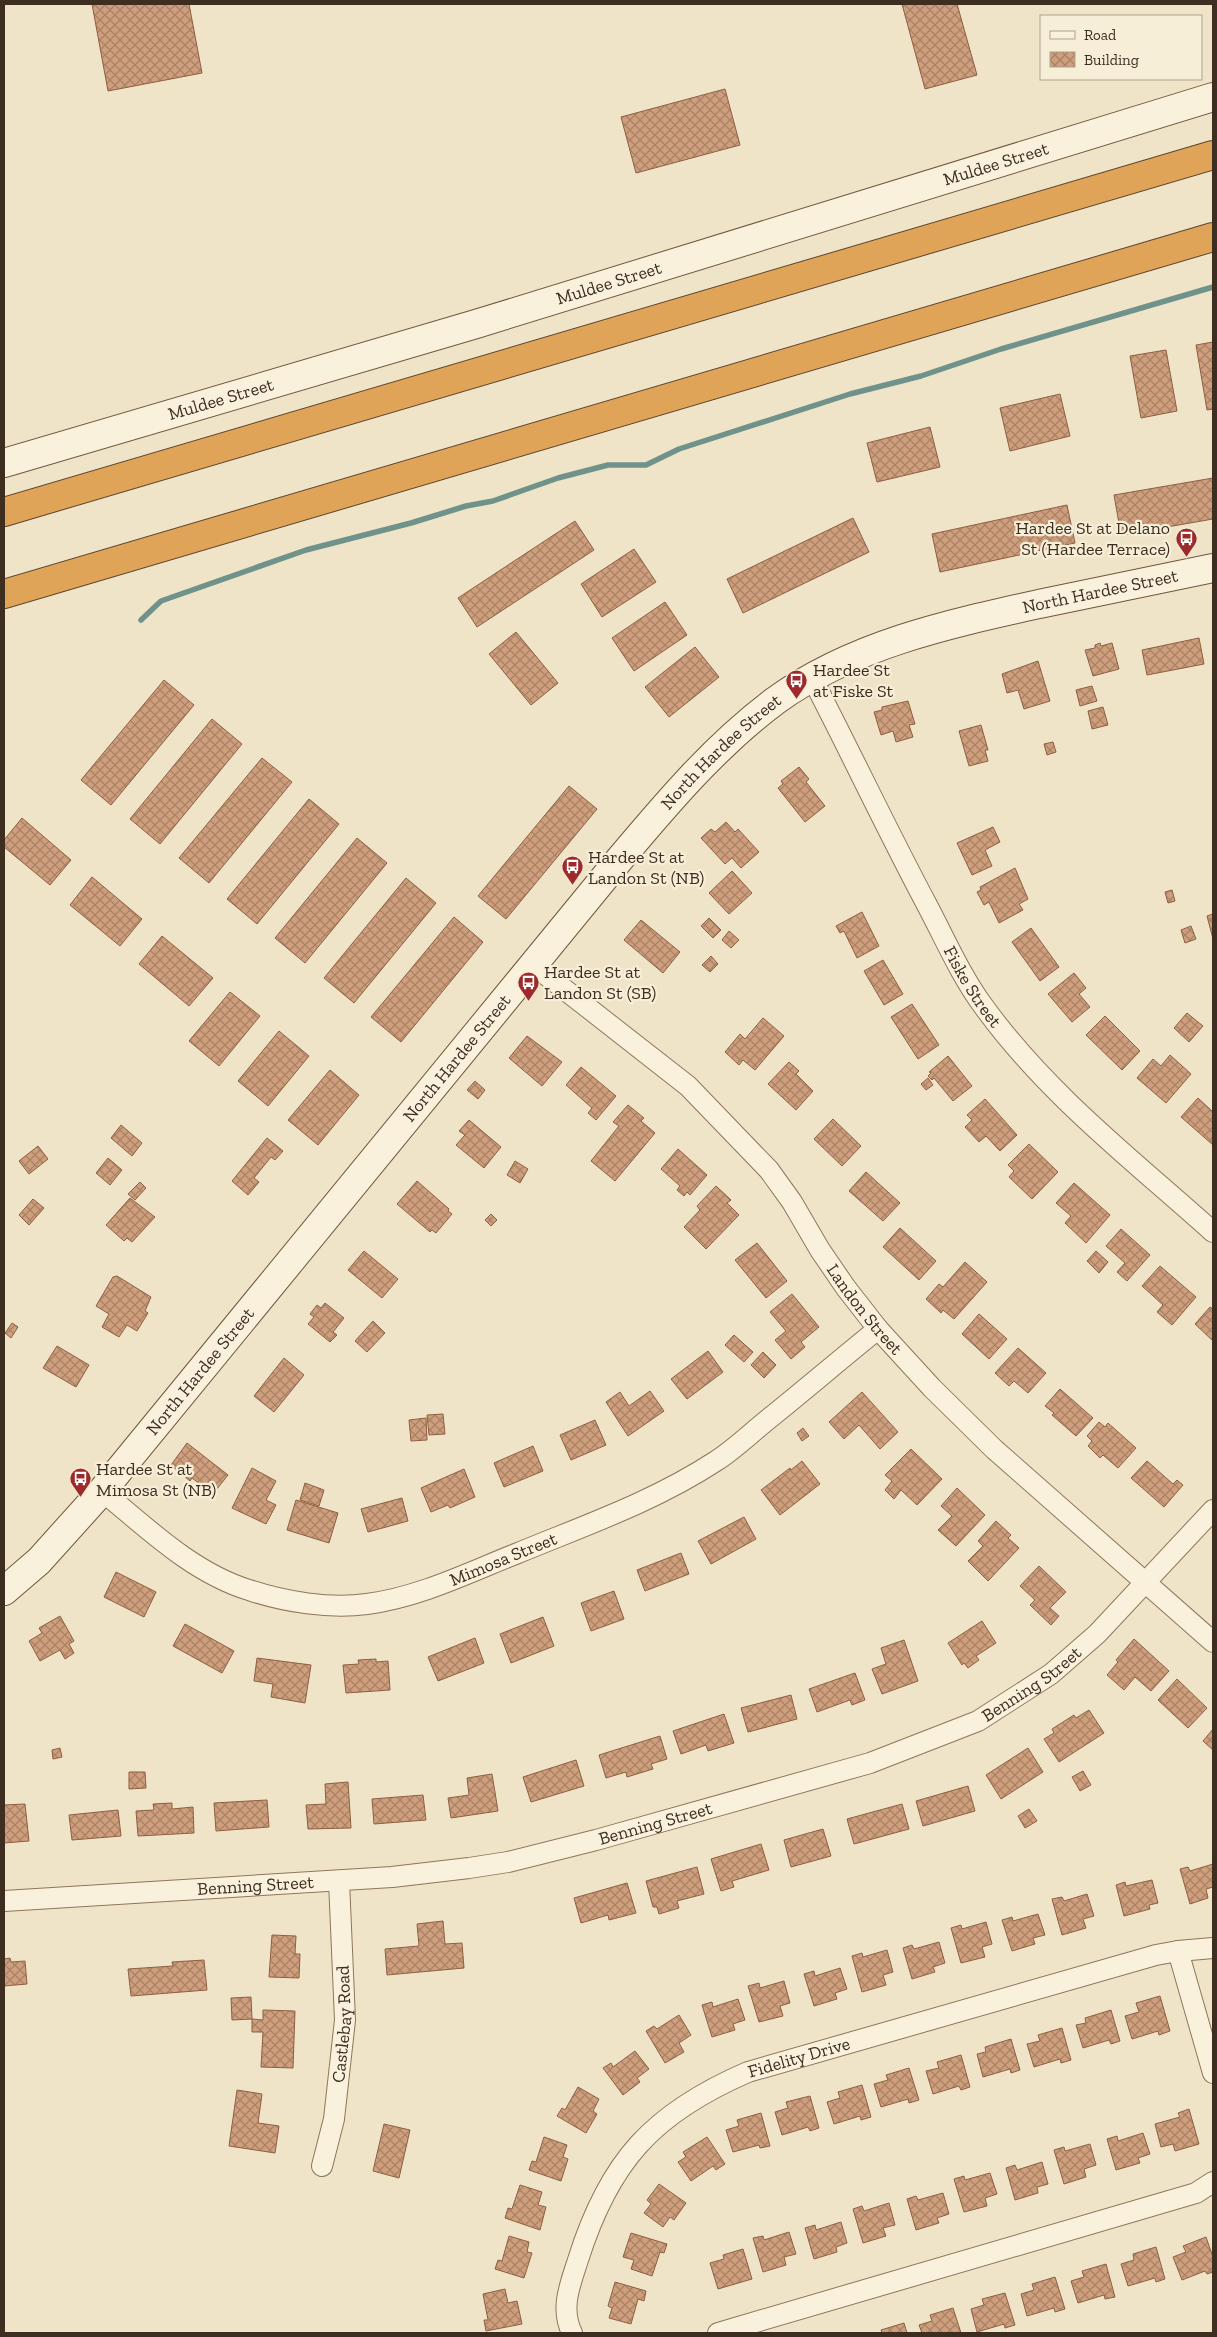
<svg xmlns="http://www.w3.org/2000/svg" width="1217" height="2337" viewBox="0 0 1217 2337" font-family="'Zilla Slab',serif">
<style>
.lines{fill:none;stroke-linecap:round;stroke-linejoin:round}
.stream{stroke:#6f938a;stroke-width:5.5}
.building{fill:url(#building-cross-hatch);stroke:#8d5f41}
.street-casing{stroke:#8d765c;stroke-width:22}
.secondary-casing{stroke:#6f573f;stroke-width:30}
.highway-casing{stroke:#5b4430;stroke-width:30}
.street{stroke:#faf1dc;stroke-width:20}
.secondary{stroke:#faf1dc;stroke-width:28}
.highway{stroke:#e0a458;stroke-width:28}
.labels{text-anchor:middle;stroke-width:4.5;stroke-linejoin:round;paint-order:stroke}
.street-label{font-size:18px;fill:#3d2e20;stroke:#f7eed8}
.poi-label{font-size:18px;fill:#3d2e20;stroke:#f7eed8;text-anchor:start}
</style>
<defs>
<pattern id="building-cross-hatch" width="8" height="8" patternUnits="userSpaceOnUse" patternTransform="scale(1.25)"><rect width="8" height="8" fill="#cf9f7d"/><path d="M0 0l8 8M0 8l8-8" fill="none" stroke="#a98266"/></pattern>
</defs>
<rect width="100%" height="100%" fill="#f0e4c8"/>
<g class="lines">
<path class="stream" d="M141,620L161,601L306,550L411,523L466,506L493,501L558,478L608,465H646L679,449L850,394L921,376L1001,349L1213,287"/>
</g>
<path class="building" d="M92,4H189L202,73L108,91Z
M902,4H957L977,75L925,89Z
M725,89L740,145L636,173L621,117Z
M1213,342V409L1207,410L1196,345Z
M1166,350L1177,411L1141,418L1130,356Z
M1060,394L1070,436L1010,451L1000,408Z
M930,427L940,467L877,482L867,443Z
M1213,478V519L1121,535L1114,495Z
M1067,505L1075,543L940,572L932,534Z
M853,518L869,552L743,613L727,579Z
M575,521L594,550L477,627L458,598Z
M634,549L656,582L602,617L581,584Z
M665,602L687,635L634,671L612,638Z
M516,632L558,683L531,705L489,654Z
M1199,638L1204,664L1147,675L1142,650Z
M1100,643L1101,646L1112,643L1119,669L1093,676L1085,650L1095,648V645Z
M695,647L719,677L669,717L645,687Z
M1038,661L1050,701L1024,709L1018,690L1007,693L1002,674Z
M164,680L194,705L111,805L81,780Z
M1092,686L1097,701L1080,706L1076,690Z
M908,701L915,724L909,725L913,737L896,742L893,731L881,735L874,712L882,710V707Z
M1103,707L1108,725L1092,729L1088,711Z
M212,719L242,744L160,844L130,819Z
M981,725L988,750H985L988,761L969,766L959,731Z
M1053,742L1056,752L1047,755L1044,744Z
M262,758L292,782L209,883L179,858Z
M799,767L809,779L806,782L825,806L805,822L778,788L783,784L781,781Z
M569,786L597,809L506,919L478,896Z
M309,799L339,824L257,924L227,899Z
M22,818L71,860L50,885L4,847V840Z
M726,822L735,832L738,829L759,852L741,868L732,858L725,864L701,838L711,829L715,832Z
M993,827L1000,842L985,850L992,866L972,875L957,843Z
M357,838L387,863L305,963L275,938Z
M1015,868L1028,899L1019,904L1023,910L999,923L989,902L984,905L977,892L981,890L980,887Z
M732,871L752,893L729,914L709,893Z
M92,877L142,919L120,946L70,905Z
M406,878L436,903L354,1003L324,978Z
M1172,890L1175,901L1168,903L1165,892Z
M862,912L879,946L857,958L844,931L840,933L836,926Z
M1213,914V939L1207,916Z
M454,917L483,942L401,1042L371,1017Z
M709,918L721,930L713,938L701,926Z
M641,920L680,952L663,973L624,940Z
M1191,926L1196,939L1185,943L1181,930Z
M1031,928L1059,967L1040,981L1012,942Z
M729,931L739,940L731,948L722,940Z
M162,936L213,978L189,1006L139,964Z
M711,956L718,964L710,972L702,965Z
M883,960L903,994L884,1005L864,971Z
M1074,973L1086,988L1079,994L1090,1007L1072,1022L1048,994Z
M230,992L260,1016L219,1066L189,1041Z
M912,1004L939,1045L918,1059L891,1017Z
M1187,1013L1203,1026L1189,1042L1174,1028Z
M1105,1016L1140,1051L1122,1070L1086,1035Z
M763,1018L784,1036L755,1070L743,1060L739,1065L725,1052L740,1034L745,1039Z
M279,1031L309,1056L268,1106L238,1081Z
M527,1036L562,1062L542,1086L509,1058Z
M1170,1055L1191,1074L1166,1103L1137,1078L1153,1059L1161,1066Z
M948,1056L972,1086L953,1101L934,1078L932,1080L928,1076L931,1073L929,1072Z
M789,1062L799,1071L796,1074L813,1091L796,1110L768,1084Z
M581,1067L616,1096L596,1120L588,1113L592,1108L566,1085Z
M330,1070L359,1095L318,1145L288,1120Z
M928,1078L933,1085L926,1090L921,1084Z
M475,1081L485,1090L478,1099L467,1090Z
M1198,1098L1213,1112V1145L1181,1117Z
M985,1099L1017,1135L1000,1151L986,1136L979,1142L965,1127L972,1120L967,1115Z
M628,1105L644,1118L641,1121L655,1133L615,1181L591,1161L619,1126L613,1122Z
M833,1119L861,1146L842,1166L814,1139Z
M469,1120L501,1147L484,1168L456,1145L465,1135L459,1131Z
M121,1125L142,1143L132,1156L111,1138Z
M267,1138L283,1151L275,1160L271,1157L254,1178L259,1182L248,1195L232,1181Z
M1029,1144L1058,1172L1032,1199L1009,1177L1014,1171L1008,1165Z
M38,1146L48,1159L29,1174L19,1161Z
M678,1149L707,1175L690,1195L687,1192L684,1196L677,1190L680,1186L661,1169Z
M108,1158L122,1170L110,1185L96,1173Z
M515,1161L528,1169L520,1183L507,1175Z
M866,1172L900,1203L883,1221L849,1191Z
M417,1181L449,1209L448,1211L452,1214L436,1233L432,1230L430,1232L397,1204Z
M140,1182L146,1188L135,1200L128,1194Z
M1074,1183L1110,1215L1086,1243L1065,1223L1071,1216L1056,1203Z
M716,1186L731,1200L727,1203L739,1215L706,1249L684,1227L700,1210L697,1206Z
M130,1198L155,1217L132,1242L127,1238L124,1241L106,1225Z
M33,1199L44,1208L29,1225L19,1215Z
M491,1214L497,1220L491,1226L485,1220Z
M900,1228L936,1261L919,1280L883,1247Z
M1121,1229L1150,1255L1127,1281L1117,1272L1125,1263L1106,1246Z
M757,1243L787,1281L766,1298L735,1260Z
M364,1251L398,1279L382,1298L348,1270Z
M1096,1251L1108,1262L1099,1273L1087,1261Z
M965,1262L987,1282L954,1319L943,1310L941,1313L926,1299L939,1284L943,1287Z
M1160,1266L1196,1297L1172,1325L1157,1312L1163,1305L1142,1286Z
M117,1276L151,1297L145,1311L148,1313L137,1331L127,1325L119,1337L102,1327L109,1314L96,1306L113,1277Z
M792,1294L819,1327L801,1342L805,1347L791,1359L775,1340L786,1331L770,1312Z
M325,1303L344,1318L333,1332L337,1335L330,1342L308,1324L314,1317L310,1314L317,1305L321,1308Z
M1210,1307L1213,1309V1341L1195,1324Z
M979,1314L1007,1339L989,1359L962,1334Z
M373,1321L385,1333L367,1352L355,1341Z
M12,1323L18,1327L11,1338L5,1333Z
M734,1335L753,1352L744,1362L725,1345Z
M57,1346L89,1365L76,1387L43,1368Z
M1018,1348L1046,1373L1028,1393L1014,1381L1009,1386L995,1373Z
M708,1351L723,1372L687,1399L671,1379Z
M763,1352L776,1365L764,1378L751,1365Z
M284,1358L304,1375L274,1412L254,1396Z
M1060,1389L1093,1418L1076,1436L1052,1415L1054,1413L1045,1406Z
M650,1391L664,1411L628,1436L606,1402L620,1392L629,1406Z
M862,1392L898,1432L880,1449L859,1425L844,1439L829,1422Z
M443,1414L445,1434L429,1435L427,1415Z
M426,1418L427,1440L411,1441L409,1420Z
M595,1420L606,1445L571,1460L560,1435Z
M1099,1422L1105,1427L1108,1423L1136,1448L1118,1468L1103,1455L1100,1458L1088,1446L1092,1441L1087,1436Z
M803,1428L809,1436L802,1441L797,1433Z
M187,1443L228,1475L213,1494L192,1478L190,1481L171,1465Z
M533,1446L543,1471L504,1487L494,1463Z
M911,1449L942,1479L917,1505L901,1490L894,1499L885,1490L892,1481L885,1475Z
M802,1461L820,1484L780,1515L761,1490L790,1468L791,1470Z
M1147,1461L1173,1484L1177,1480L1183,1485L1164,1507L1131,1478Z
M252,1468L276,1481L266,1500L276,1505L266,1524L232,1508Z
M464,1469L475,1497L450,1508L448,1505L431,1512L421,1488Z
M305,1483L324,1490L319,1506L300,1500Z
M957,1488L985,1515L956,1546L938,1530L952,1516L941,1506Z
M402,1498L408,1521L368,1532L361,1509Z
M296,1500L338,1513L329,1543L287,1530Z
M744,1517L756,1539L711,1564L698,1541Z
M996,1521L1011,1535L1008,1538L1019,1548L988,1581L968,1561L983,1546L978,1541Z
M681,1553L689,1574L645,1591L637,1570Z
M1039,1566L1066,1592L1050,1608L1059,1616L1051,1625L1030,1605L1035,1600L1020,1586Z
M116,1572L156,1592L144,1617L104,1597Z
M614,1591L624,1619L591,1631L581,1603Z
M60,1616L74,1641L69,1644L74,1653L65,1659L60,1650L40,1661L29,1641L42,1633L39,1628Z
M543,1617L554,1646L511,1663L500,1634Z
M982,1621L996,1643L976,1656L979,1660L968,1668L964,1663L962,1665L948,1643Z
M185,1624L234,1651L222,1673L173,1646Z
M475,1638L484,1663L438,1681L428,1657Z
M1134,1639L1169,1671L1151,1691L1135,1677L1124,1690L1107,1675L1118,1662L1116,1660Z
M904,1640L918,1681L882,1694L872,1669L886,1664L881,1648Z
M257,1658L311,1665L305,1703L271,1697L273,1684L254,1681Z
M376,1659V1662L388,1661L390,1690L346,1693L343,1665L359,1664L358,1660Z
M855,1673L865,1700L852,1705L850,1700L817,1712L809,1689Z
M1177,1679L1207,1708L1188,1728L1158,1700Z
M791,1695L797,1719L748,1732L741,1708Z
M1089,1710L1104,1733L1059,1762L1044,1739L1054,1733L1052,1729L1074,1715L1076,1718Z
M724,1714L734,1743L708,1751L706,1745L681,1754L673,1731Z
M1213,1729V1750L1203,1741Z
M660,1736L667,1759L651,1764L653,1769L627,1777L626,1772L606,1778L599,1755Z
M60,1748L62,1757L53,1759L52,1750Z
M1028,1748L1043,1772L1001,1799L986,1775Z
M576,1760L584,1786L531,1802L523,1777Z
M1083,1771L1091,1785L1080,1791L1072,1777Z
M129,1772H145L146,1788L129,1789Z
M492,1774L498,1811L451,1818L448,1798L469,1795L467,1778Z
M348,1782L351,1828L308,1829L306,1805L326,1804L325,1784Z
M968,1786L975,1811L923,1826L916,1801Z
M423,1795L426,1820L374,1824L372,1799Z
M267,1800L269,1827L216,1831L214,1803Z
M172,1803V1809L193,1807L194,1833L138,1836L136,1811L154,1810L153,1804Z
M25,1804L29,1841L4,1843V1805Z
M902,1804L909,1829L854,1844L847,1819Z
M1029,1809L1037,1821L1025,1828L1018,1816Z
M118,1810L121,1836L72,1840L69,1815Z
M823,1829L831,1856L791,1867L784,1840Z
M761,1844L769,1870L732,1881L734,1887L721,1891L711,1859Z
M1213,1864V1887L1206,1889L1208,1898L1190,1904L1180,1869L1188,1867L1190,1871Z
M697,1867L704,1894L677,1901L679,1908L659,1914L657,1907H653L646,1881Z
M1152,1880L1158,1903L1149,1905L1150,1909L1124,1916L1116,1885L1125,1882L1126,1886Z
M627,1883L636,1913L609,1920L608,1915L581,1923L574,1898Z
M1087,1894L1094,1916L1083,1919L1086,1928L1062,1935L1052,1899L1062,1897L1064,1901Z
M1038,1914L1045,1935L1033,1938L1035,1944L1012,1951L1002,1920L1012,1917L1013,1921Z
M443,1921L445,1944L462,1943L464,1968L387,1975L385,1949L419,1946L417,1924Z
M986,1922L992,1944L982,1947L985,1957L961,1963L951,1928L961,1925L962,1929Z
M272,1935L296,1936L295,1954H300L299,1978L269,1977Z
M939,1942L945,1963L933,1967L935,1972L912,1979L903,1948L912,1945L914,1949Z
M887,1950L893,1972L883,1975L886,1985L862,1992L852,1956L862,1953L863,1957Z
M10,1958L11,1962L25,1961L27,1984L4,1986V1959Z
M204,1960L207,1990L131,1996L128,1969L173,1966L172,1962Z
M840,1968L847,1989L835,1993L837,1999L814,2006L804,1974L814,1971L815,1976Z
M784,1981L790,2003L780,2006L783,2016L759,2022L748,1986L759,1983L760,1988Z
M1160,1996L1170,2031L1159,2035L1158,2031L1132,2039L1125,2016L1139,2012L1136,2003Z
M251,1997L252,2019L232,2020L231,1998Z
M738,1999L745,2020L733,2024L735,2030L712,2037L702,2005L712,2002L713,2007Z
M263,2010L295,2011L293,2068L261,2067L263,2032H252V2019L263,2020Z
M1111,2010L1120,2041L1111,2044L1109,2040L1083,2048L1076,2025L1086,2023L1085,2018Z
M679,2015L691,2035L679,2043L684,2052L665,2063L646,2031L654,2026L657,2029Z
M1062,2028L1071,2060L1061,2063L1060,2059L1034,2067L1027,2044L1040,2041L1038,2035Z
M1011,2039L1020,2070L1011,2073L1010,2069L983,2077L977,2054L986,2052L985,2047Z
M635,2051L649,2069L637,2078L640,2082L623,2095L603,2068L611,2063L613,2067Z
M961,2055L970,2087L961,2090L959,2086L933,2094L926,2071L939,2068L937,2062Z
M909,2068L919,2100L909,2103L908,2099L881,2107L874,2084L888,2080L886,2075Z
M862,2085L871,2117L861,2120L860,2116L834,2124L827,2102L840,2098L838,2092Z
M578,2087L599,2099L593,2111L597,2114L586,2133L557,2116L562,2108L565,2110Z
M237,2090L262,2094L258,2123L279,2126L275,2153L229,2146Z
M810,2096L819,2128L810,2131L808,2127L782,2135L775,2112L788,2108L786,2102Z
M1189,2109L1199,2144L1175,2151L1173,2144L1161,2147L1155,2124L1180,2117L1178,2113Z
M761,2113L770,2146L760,2148L759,2145L733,2152L726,2130L739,2126L737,2120Z
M384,2124L410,2130L399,2178L373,2171Z
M1143,2133L1150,2154L1138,2158L1140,2163L1116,2170L1107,2139L1117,2136L1118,2141Z
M544,2137L567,2145L563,2157L568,2159L561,2181L529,2170L532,2161L536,2162Z
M707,2137L725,2164L716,2170L713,2166L691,2181L678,2162L686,2157L683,2152Z
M1090,2144L1096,2165L1084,2169L1086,2177L1064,2184L1054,2150L1064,2147L1065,2151Z
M1042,2162L1048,2184L1037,2187L1038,2193L1015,2200L1006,2168L1015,2165L1017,2170Z
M990,2173L997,2194L985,2198L987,2206L964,2212L954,2179L964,2176L965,2180Z
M659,2184L686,2203L674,2220L670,2217L663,2227L644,2213L651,2204L647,2200Z
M520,2185L542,2192L538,2205L546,2207L540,2230L505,2218L508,2208L512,2209Z
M943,2193L949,2214L937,2218L939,2223L916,2230L907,2199L916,2196L918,2200Z
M889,2203L895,2225L883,2228L886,2236L863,2243L853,2209L862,2206L864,2211Z
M841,2222L847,2243L836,2247L837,2252L814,2259L805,2228L815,2225L816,2230Z
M789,2232L796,2254L784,2257L786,2265L763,2272L753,2238L763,2236L764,2240Z
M631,2233L667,2244L664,2253L660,2252L652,2276L631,2269L634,2260L623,2257Z
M509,2236L529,2242L527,2252L532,2253L524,2278L495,2269L498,2260L502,2261Z
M1206,2237L1213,2257V2272L1207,2274L1205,2271L1182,2280L1173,2257L1186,2252L1183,2246Z
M1156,2247L1165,2279L1156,2282L1155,2278L1128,2286L1121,2264L1134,2260L1133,2254Z
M743,2249L752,2279L718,2289L710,2263L724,2259L723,2255Z
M1106,2264L1115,2297L1105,2299L1104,2295L1078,2303L1071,2281L1084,2277L1082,2271Z
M1055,2277L1065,2309L1055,2312L1054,2308L1027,2316L1021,2294L1034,2290L1032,2284Z
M615,2282L646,2291L644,2301L638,2299L631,2324L609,2318L612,2308L608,2306Z
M505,2289L508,2303L517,2301L522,2324L486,2331L484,2320H488L483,2294Z
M1005,2293L1015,2325L1005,2328L1004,2324L977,2332L971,2309L984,2305L982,2299Z
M953,2308L961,2333H922L919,2325L932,2321L930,2315Z
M904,2323L907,2333H882L881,2330Z"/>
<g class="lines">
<defs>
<g id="street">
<path id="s1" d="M812,678C851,753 887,830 927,905C945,939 961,976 984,1007C1047,1094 1134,1161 1213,1232"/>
<path id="s2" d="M532,964L688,1086L769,1170L792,1202L820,1250L846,1288L878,1329L932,1388L994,1449L1213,1642"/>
<path id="s3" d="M102,1491C147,1528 193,1573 249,1590C285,1602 329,1609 367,1604C420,1597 470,1572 518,1553C586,1525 655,1501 716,1461C735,1449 753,1431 771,1417C807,1388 842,1358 878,1329"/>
<path id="s4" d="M4,1901L392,1877L469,1868L508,1862L596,1840L870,1763L978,1721L1051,1674L1097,1634L1213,1510"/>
<path d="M1178,1951L1213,1948"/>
<path id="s5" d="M322,2166L334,2119L345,2020L339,1881"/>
<path id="s6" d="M572,2333C560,2308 570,2285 578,2260C609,2161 653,2113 748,2072L1156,1955L1178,1951L1213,2073"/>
<path d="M718,2333L1196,2193L1213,2182"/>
</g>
<g id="secondary">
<path id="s7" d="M4,463L476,324L1213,97"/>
<path id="s8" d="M4,1591L39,1561L102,1491L619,860C667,803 715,746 775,701C852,645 948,624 1039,604C1097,592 1155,580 1213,568"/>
</g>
<path id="highway" d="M4,512L1213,155
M4,594L1213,237"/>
</defs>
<use href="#street" class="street-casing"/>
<use href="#secondary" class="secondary-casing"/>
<use href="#highway" class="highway-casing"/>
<use href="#street" class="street"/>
<use href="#secondary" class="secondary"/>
<use href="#highway" class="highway"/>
</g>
<defs>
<symbol id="bus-pin" viewBox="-11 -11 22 30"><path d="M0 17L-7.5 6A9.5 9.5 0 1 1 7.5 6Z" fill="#9e2a2b" stroke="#f7eed8"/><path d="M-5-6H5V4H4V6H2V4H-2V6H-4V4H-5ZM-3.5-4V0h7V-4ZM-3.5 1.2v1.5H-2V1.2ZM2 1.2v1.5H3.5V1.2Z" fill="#fff"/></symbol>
</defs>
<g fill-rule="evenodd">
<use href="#bus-pin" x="1174" y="526" width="25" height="34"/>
<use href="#bus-pin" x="784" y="668" width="25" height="34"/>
<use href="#bus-pin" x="560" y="854" width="25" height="34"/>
<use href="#bus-pin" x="516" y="970" width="25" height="34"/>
<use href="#bus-pin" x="68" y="1466" width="25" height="34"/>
</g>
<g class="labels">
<g class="street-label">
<text dy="6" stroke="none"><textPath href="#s7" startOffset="1036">Muldee Street</textPath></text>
<text dy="6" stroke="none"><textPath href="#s7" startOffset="631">Muldee Street</textPath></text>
<text dy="6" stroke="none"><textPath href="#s7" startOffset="226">Muldee Street</textPath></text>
<text dy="6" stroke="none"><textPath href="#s8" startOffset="1525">North Hardee Street</textPath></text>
<text dy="6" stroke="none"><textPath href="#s8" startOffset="1105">North Hardee Street</textPath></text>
<text dy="6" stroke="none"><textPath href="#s1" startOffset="348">Fiske Street</textPath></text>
<text dy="6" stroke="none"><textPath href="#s8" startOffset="700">North Hardee Street</textPath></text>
<text dy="6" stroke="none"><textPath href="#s2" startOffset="484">Landon Street</textPath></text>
<text dy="6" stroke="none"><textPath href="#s8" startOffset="295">North Hardee Street</textPath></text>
<text dy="6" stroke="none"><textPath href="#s3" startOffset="442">Mimosa Street</textPath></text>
<text dy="6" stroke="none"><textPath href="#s4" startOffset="1062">Benning Street</textPath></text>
<text dy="6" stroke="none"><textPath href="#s4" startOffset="658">Benning Street</textPath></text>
<text dy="6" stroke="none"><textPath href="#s4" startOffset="252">Benning Street</textPath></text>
<text dy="6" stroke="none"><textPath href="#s5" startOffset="144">Castlebay Road</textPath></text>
<text dy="6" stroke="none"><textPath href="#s6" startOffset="392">Fidelity Drive</textPath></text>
</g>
<g class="poi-label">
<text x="1170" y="534" text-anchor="end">Hardee St at Delano<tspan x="1170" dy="21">St (Hardee Terrace)</tspan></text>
<text x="813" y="676">Hardee St<tspan x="813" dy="21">at Fiske St</tspan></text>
<text x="588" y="863">Hardee St at<tspan x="588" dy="21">Landon St (NB)</tspan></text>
<text x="544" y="978">Hardee St at<tspan x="544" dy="21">Landon St (SB)</tspan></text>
<text x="96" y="1475">Hardee St at<tspan x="96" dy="21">Mimosa St (NB)</tspan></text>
</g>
</g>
<rect width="1217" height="2337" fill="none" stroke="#3d2e20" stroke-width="10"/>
<rect x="1040" y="15" width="162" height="65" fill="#f7eed8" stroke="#ada18e"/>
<rect x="1050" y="31" width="25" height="8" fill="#faf1dc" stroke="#ada18e"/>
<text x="1084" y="40" font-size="15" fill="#3d2e20">Road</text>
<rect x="1050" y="52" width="25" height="15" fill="url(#building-cross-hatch)" stroke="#ada18e"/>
<text x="1084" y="65" font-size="15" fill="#3d2e20">Building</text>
</svg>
